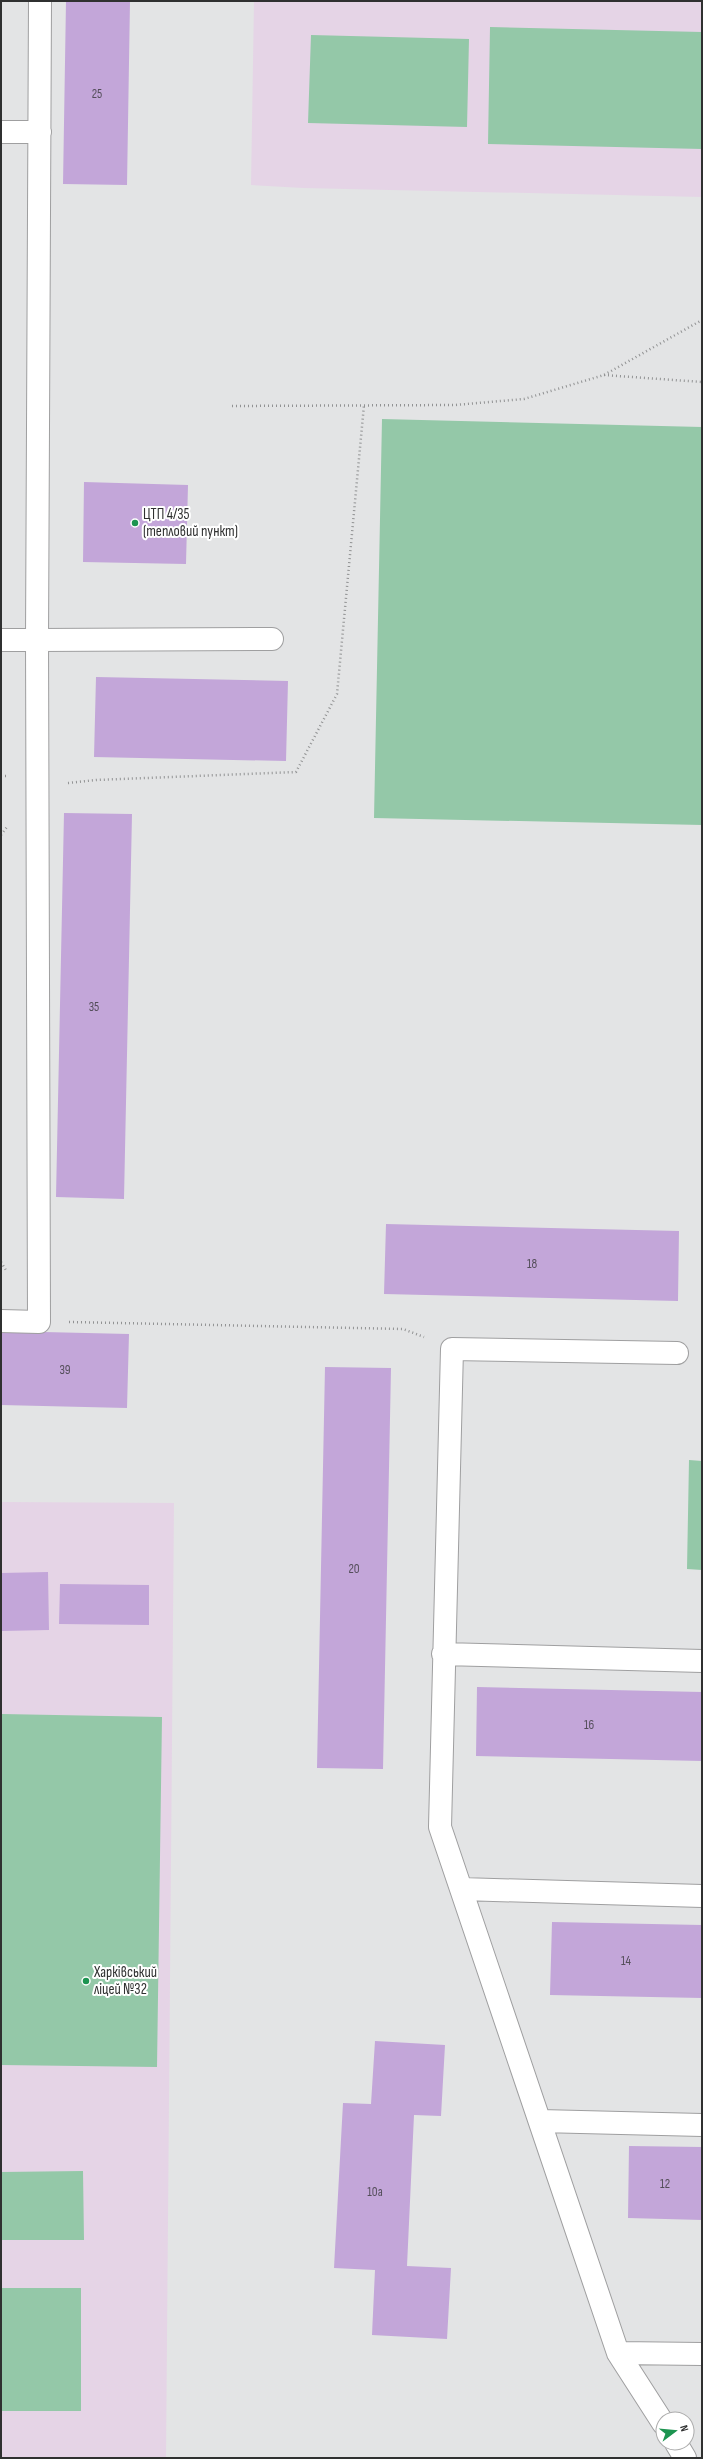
<svg xmlns="http://www.w3.org/2000/svg" width="703" height="2459" viewBox="0 0 703 2459" font-family="'Sofia Sans Condensed',sans-serif">
<style>
.education{fill:#e5d4e6}
.green{fill:#94c8a8}
.building{fill:#c3a6d9}
.lines{fill:none;stroke-linecap:round;stroke-linejoin:round}
.minor-casing{stroke:#9f9fa0;stroke-width:24}
.path{stroke:#919293;stroke-width:2.5;stroke-dasharray:1 3;stroke-linecap:butt}
.minor{stroke:#fff;stroke-width:22}
.poi-dot{fill:#1c9450;stroke:#fff;stroke-width:1.5}
.labels{text-anchor:middle;stroke-width:4;stroke-linejoin:round;paint-order:stroke}
.number-label{font-size:13px;fill:#544e5a}
.poi-label{font-size:15px;fill:#2f3030;stroke:#fff;text-anchor:start}
</style>
<rect width="100%" height="100%" fill="#e3e4e5"/>
<path class="education" d="M254,1H702V197L303,188L251,185Z
M1,1502L174,1503L166,2458H1Z"/>
<path class="green" d="M490,27L702,32V149L488,144Z
M311,35L469,39L467,127L308,123Z
M382,419L702,427V825L374,818Z
M689,1460L702,1461V1570L687,1569Z
M2,1714L162,1717L157,2067L1,2065Z
M83,2171L84,2240H1V2172Z
M1,2288H81V2411H1Z"/>
<path class="building" d="M66,1H130L127,185L63,184Z
M84,482L188,485L186,564L83,562Z
M96,677L288,681L286,761L94,757Z
M64,813L132,814L124,1199L56,1197Z
M386,1224L679,1231L678,1301L384,1294Z
M1,1331L129,1334L127,1408L1,1405Z
M325,1367L391,1368L383,1769L317,1768Z
M48,1572L49,1630L2,1631L1,1573Z
M60,1584L149,1585V1625L59,1624Z
M477,1687L702,1692V1761L476,1756Z
M552,1922L702,1925V1998L550,1995Z
M375,2041L445,2045L441,2116L414,2115L407,2266L451,2268L447,2339L372,2335L375,2270L334,2268L343,2103L371,2104Z
M629,2146L702,2147V2220L628,2218Z"/>
<g class="lines">
<defs>
<path id="minor" d="M40,1L37,640L272,639
M1,132H40
M1,640H37L39,1322L1,1321
M443,1654L702,1661
M461,1889L702,1896
M540,2121L702,2125
M618,2353L702,2354
M663,2423L618,2353L440,1827L452,1349L677,1353
M676,2443L685,2458"/>
</defs>
<use href="#minor" class="minor-casing"/>
<path class="path" d="M604,375L702,382
M232,406L455,405L524,399L604,375L702,320
M1,776H7
M68,783L96,780L296,772L337,694L364,405
M1,835L7,827
M1,1262L7,1272
M69,1322L403,1329L424,1337"/>
<use href="#minor" class="minor"/>
</g>
<g class="poi-dot">
<circle cx="135" cy="523" r="4"/>
<circle cx="86" cy="1981" r="4"/>
</g>
<g class="labels">
<g class="number-label">
<text x="97" y="98">25</text>
<text x="94" y="1011">35</text>
<text x="532" y="1268">18</text>
<text x="65" y="1374">39</text>
<text x="354" y="1573">20</text>
<text x="589" y="1729">16</text>
<text x="626" y="1965">14</text>
<text x="665" y="2188">12</text>
<text x="375" y="2196">10а</text>
</g>
<g class="poi-label">
<text x="143" y="519">ЦТП 4/35<tspan x="143" dy="17">(тепловий пункт)</tspan></text>
<text x="94" y="1977">Харківський<tspan x="94" dy="17">ліцей №32</tspan></text>
</g>
</g>
<rect width="703" height="2459" fill="none" stroke="#2f3030" stroke-width="4"/>
<g transform="translate(675 2431) rotate(74)"><circle r="19" fill="#ffffff" stroke="#acacac"/>
<path d="M0-3L7 15L0 10L-7 15Z" fill="#1c9450"/>
<text y="-6" font-size="11" font-weight="bold" text-anchor="middle" fill="#2f3030">N</text>
</g>
</svg>
